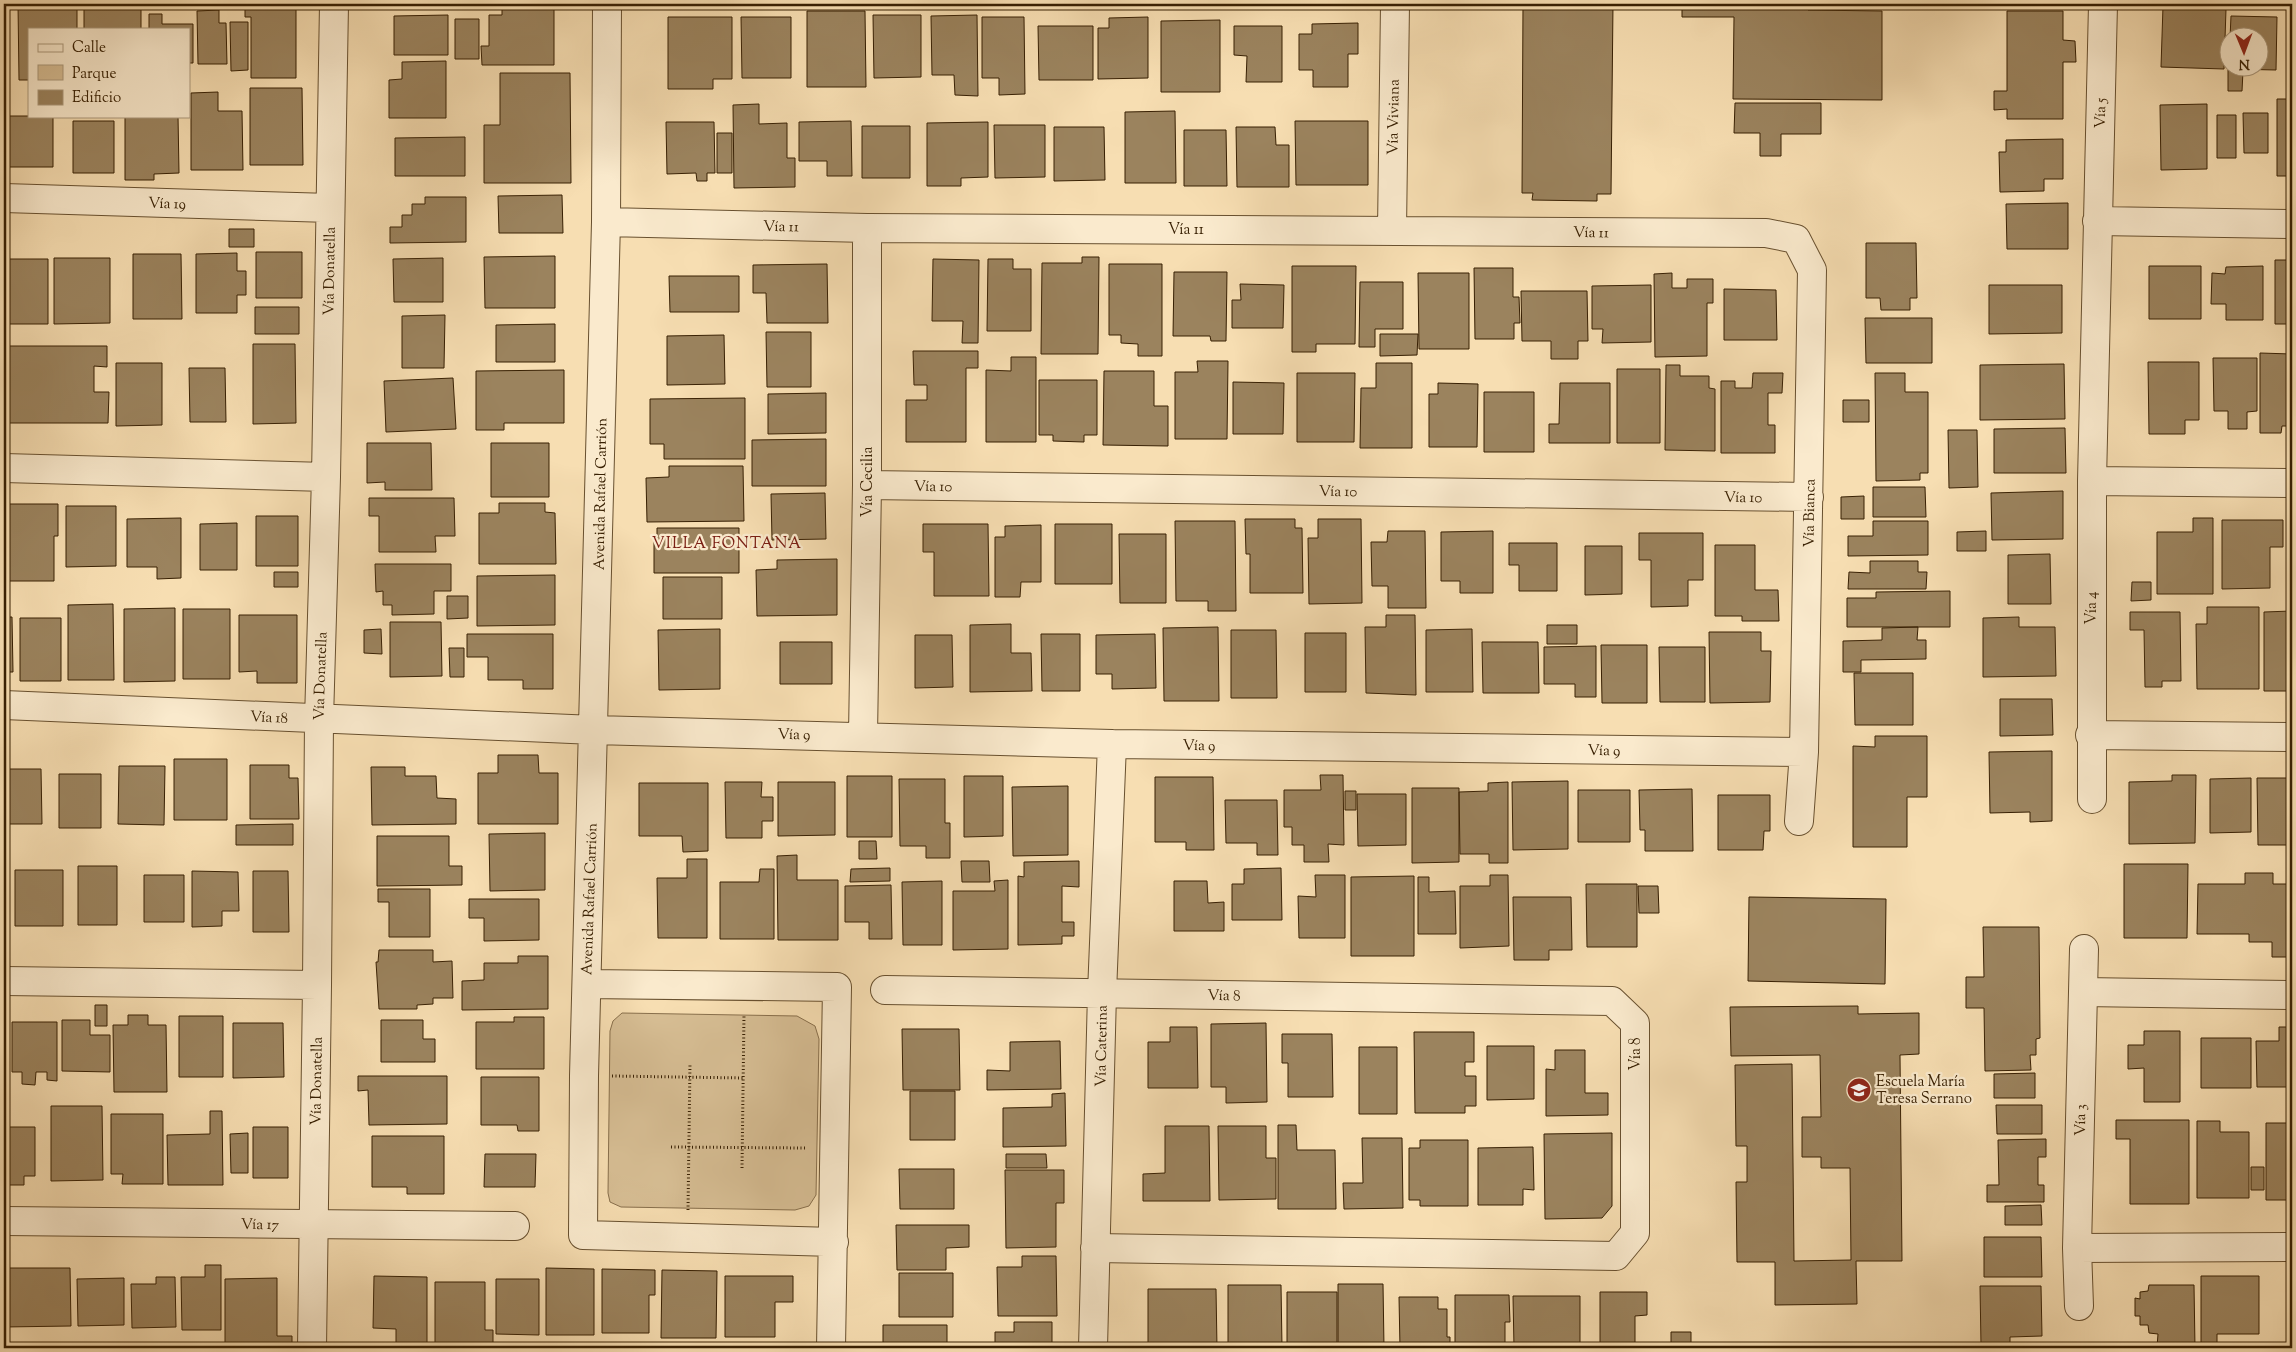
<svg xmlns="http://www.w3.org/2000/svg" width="2296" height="1352" viewBox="0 0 2296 1352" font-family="'Sorts Mill Goudy',serif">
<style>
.green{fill:#d7be94;stroke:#886f4c}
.building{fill:#9b835e;stroke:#382003}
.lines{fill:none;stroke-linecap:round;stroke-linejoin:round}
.street-casing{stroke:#68502f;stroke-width:30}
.path{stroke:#382003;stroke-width:3;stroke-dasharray:1 2.5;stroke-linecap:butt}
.street{stroke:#faeacd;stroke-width:28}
.labels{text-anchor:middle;stroke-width:4.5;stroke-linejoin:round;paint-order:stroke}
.street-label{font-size:15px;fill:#382003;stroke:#faeacd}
.poi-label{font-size:15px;fill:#382003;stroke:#faeacd;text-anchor:start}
.neighbourhood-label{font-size:16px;letter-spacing:1px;fill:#7a1f14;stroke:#faeacd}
</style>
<rect width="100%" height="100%" fill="#f7deb2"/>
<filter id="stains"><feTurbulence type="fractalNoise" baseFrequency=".004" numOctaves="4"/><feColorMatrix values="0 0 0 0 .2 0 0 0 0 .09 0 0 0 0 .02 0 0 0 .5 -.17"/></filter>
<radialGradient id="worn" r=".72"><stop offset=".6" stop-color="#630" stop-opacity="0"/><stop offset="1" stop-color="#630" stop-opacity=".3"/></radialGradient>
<path class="green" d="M622,1013L797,1016L815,1026L819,1039L816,1195L809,1206L795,1210L621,1207L610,1202L608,1193L610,1031L613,1021Z"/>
<path class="building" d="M4,4H8V65H4Z
M18,4H77V29H29V80H19Z
M84,4H141V29H84Z
M245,4H296V78H251V17H245Z
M502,4H554V65H482L481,46H489V15H502Z
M1523,4H1613L1611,194H1597V201L1532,200L1533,193H1522Z
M1682,4H1807L1808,10L1882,11V100L1733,99L1734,17H1682Z
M2163,6L2226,9L2224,69L2161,67Z
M219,10V23H226L227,64H198L197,11Z
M807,11H865L866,87H807Z
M2007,11H2063V40L2075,41L2076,62H2063V119H2007V109L1994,110V91H2007Z
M149,14H162V24H193V63H189V29H149Z
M448,15V55H394V16Z
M873,15H921V77L874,78Z
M977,15L978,96L955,95L954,75H932L931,16Z
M2231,16L2277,17L2276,70L2230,69L2258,68V38H2230Z
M668,17H732V79H713V89H668Z
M741,17H791V78H742Z
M982,17H1024L1025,94L999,95V78H982Z
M1148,17V78L1098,79V28H1109V18Z
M455,19H479V59H455Z
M1220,20V92H1161V21Z
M230,22H248V70L231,71Z
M1358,23V54H1348V87H1313V70H1299V34H1312V24Z
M1038,26H1093V80H1039Z
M1234,26H1282V82H1246L1247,56L1234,55Z
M446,61V118H389V80L402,79V62Z
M2228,70L2243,71L2242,91H2228Z
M500,73H570L571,183H484V125H500Z
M250,88H302L303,165H250Z
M218,92V111H242L243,170H191V93Z
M2277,99H2292V176H2277Z
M1735,103H1821V134H1781V156H1760V133H1734Z
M759,104V124L787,123V158H795V187L734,188L733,105Z
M2207,104V169L2161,170L2160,105Z
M1175,111L1176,183H1125V112Z
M2243,113H2268V153H2244Z
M2217,115H2236V158H2217Z
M4,116H53V167H4Z
M125,116H178L179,173L154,174V180H125Z
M73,121H114V173H73Z
M851,121L852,176H827V161H799V122Z
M1295,121H1368V185H1296Z
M666,122H714L715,173H707V181H697L696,173L667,174Z
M988,122V177L961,178V186H927V123Z
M994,125H1045V177L995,178Z
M862,126H910V178H862Z
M1054,127H1104L1105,180L1054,181Z
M1236,127H1275L1276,145H1289V187H1237Z
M1184,130H1226L1227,186H1184Z
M717,133H732V173H717Z
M465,137V176H395V138Z
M2063,139V179H2044V191L2000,192L1999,152H2006V140Z
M562,195L563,233H499L498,196Z
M425,197H466V242L390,243V227H402V215H412V204H425Z
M2068,203V249H2007L2006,204Z
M229,229H254V247H229Z
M1866,243H1916L1917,298H1910V310H1881L1880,298H1866Z
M256,252H302V298H256Z
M237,253V271H246V295H237V313H196V254Z
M133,254H181L182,319H133Z
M555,256V308H485L484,257Z
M1082,257H1099L1098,354H1041L1042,263H1082Z
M54,258H110V323L54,324Z
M443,258V302H394L393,259Z
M4,259H48V324H5Z
M933,259L979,260L978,343H962L963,321H932Z
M988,259H1013V269H1031V331H987Z
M2275,260H2292V324H2275Z
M827,264L828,323H767L766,293H753V265Z
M1109,264H1162V356H1138V344L1121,343V335H1109Z
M1292,266H1356L1355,344H1316V352H1292Z
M2149,266H2201V319H2149Z
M2263,266V320H2226V304H2211L2212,273L2225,274L2226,267Z
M1474,268H1513V297H1519L1520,323H1514V339H1475Z
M1174,272H1227L1226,341H1211L1210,336H1173Z
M1418,273H1469V349H1419Z
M1672,273V288H1687V279H1713V303H1707V356L1655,357L1654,274Z
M669,276H739V312H670Z
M1360,282H1403V329H1375V347H1359Z
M1240,284L1284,285L1283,328H1232V300H1241Z
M1651,285V342L1602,343L1603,329H1592V286Z
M1989,285H2062V333L1989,334Z
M1724,289L1776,290L1777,340H1724Z
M1521,291H1587L1588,341H1578V359H1551V341H1522Z
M255,307H299V334H255Z
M445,315L444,368H402V316Z
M1865,318H1932V363H1866Z
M555,324V362H496V325Z
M766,332H811V387H767Z
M1380,334H1418L1417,355L1380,356Z
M724,335L725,384L667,385V336Z
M253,344H295L296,423L253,424Z
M4,346H107V367L94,366V392H109L108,423H4Z
M913,351H978V368H966V442H906V400H927V385H914Z
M2260,353L2292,354V426H2282L2281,433H2260Z
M1011,357H1036V442H986V370L1011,371Z
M2213,358H2257V411L2247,412V429H2228V411H2214Z
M1197,361H1228L1227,439H1175V372H1198Z
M2148,362H2199V420H2185V434H2149Z
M116,363H162V425L116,426Z
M1376,363H1412V448H1360L1361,388H1376Z
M2064,364L2065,419L1980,420V365Z
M1666,365H1680V376H1709V388L1715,389V451L1665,450Z
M189,368H225L226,422H190Z
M1617,369H1660V443H1617Z
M564,370V423H504V430H476V371Z
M1104,371H1154V406H1168V446L1103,445Z
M1297,373H1355L1354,442H1297Z
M1753,373H1783L1782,393H1768V425H1775V453H1721V381H1735V388H1752Z
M1875,373H1905V392H1928V473H1920V480L1876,481Z
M453,378L456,429L386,432L384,381Z
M1039,380H1097V435H1084V442L1053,441V435H1039Z
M1233,382L1284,383L1283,434H1233Z
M1438,383L1478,384L1477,447H1429V394H1438Z
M1560,383H1610V443H1549V424H1559Z
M1484,392H1534V452H1484Z
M826,393V433L768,434V394Z
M745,398V459H664V444H650V399Z
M1843,400H1869V422H1843Z
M2065,428L2066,473H1994V429Z
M1948,430H1977L1978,487L1949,488Z
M826,439V486H752V440Z
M367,443H431L432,490H385V482L367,483Z
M491,443H549V497H491Z
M669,466H743L744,521L647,522L646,478L669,477Z
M1873,487H1925L1926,517H1873Z
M2063,491V539L1992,540L1991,493Z
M825,493L826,539L772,540L771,494Z
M1864,496V519H1841V497Z
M369,498H454L455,536H435L436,552H379V516H369Z
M499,503H545V512L555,513L556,564H479V513H499Z
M4,504H58V536H54V581H4Z
M66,506H116V566L66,567Z
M256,516H298V566H256Z
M181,518V578L157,579V567H127V519Z
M2193,518H2213V594H2157V532H2193Z
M1245,519H1295V528H1302L1303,593H1250V554H1246Z
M1318,519H1361L1362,603L1309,604L1308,538H1318Z
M2222,520H2283V547H2270V588L2222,589Z
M1175,521H1235L1236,611H1208V601H1176Z
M1873,521H1928V555L1848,556V536H1873Z
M237,523V570H200V524Z
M923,524H988L989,596H934V552H923Z
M1055,524H1112V584H1055Z
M1041,525V582H1021L1020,597H995V537H1005V526Z
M657,528H739V573H654V539H657Z
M2289,528H2292V579H2289Z
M1388,531H1425L1426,608H1388V586H1372L1371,542H1387Z
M1493,531V593H1460V581H1441V532Z
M1986,531V551H1957V532Z
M1639,533H1703V580H1688V606L1651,607V560H1639Z
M1119,534H1166V603H1120Z
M1509,543H1557V591H1519V565H1509Z
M1715,545H1755V590H1778L1779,621H1742V616H1715Z
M1585,546H1622V594L1585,595Z
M2050,554L2051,604H2008V555Z
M837,559V615L757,616L756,570L777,569V560Z
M1870,561H1918V572H1927L1926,589H1848L1849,572L1870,573Z
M375,564H451V591H434V614L392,615V605H383V591L376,592Z
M274,572H298V587H274Z
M555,575V625L477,626V576Z
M663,577H722V619H663Z
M2132,582H2151V600L2131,601Z
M1950,591V627H1847V598H1876V592Z
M447,596H468V618L447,619Z
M113,604L114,680H68V605Z
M2207,607H2259V689H2197L2196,624H2207Z
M175,608V681L124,682V609Z
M183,609H230V679H183Z
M2292,611V691H2264V612Z
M2130,612H2180L2181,681H2162V687H2145L2144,630H2130Z
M239,615H297V683H257V671L239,672Z
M1386,615H1415L1416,695L1366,693L1365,627H1386Z
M4,617H12L13,672H4Z
M2019,617V627H2055L2056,676L1983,677V618Z
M20,618H61V681H20Z
M390,622H441L442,676L390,677Z
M1011,624V653H1031L1032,691L970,692V625Z
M1547,625H1577V644H1547Z
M1218,627L1219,701H1164L1163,628Z
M1918,627L1917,640H1926V659L1861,660V672H1843V641L1882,640V628Z
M381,629L382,654L364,653V630Z
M720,629V689L659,690L658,630Z
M1472,629L1473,692H1426V630Z
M1231,630H1276L1277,698H1231Z
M1709,632H1761V651H1771L1770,702L1710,703Z
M1305,633H1346V692H1305Z
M467,634H553V689H523V680H488V657H467Z
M1041,634H1080V691H1042Z
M1155,634L1156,688L1112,689V674H1096V635Z
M915,635H952L953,687L915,688Z
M780,642H832V684H780Z
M1482,642H1538L1539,693H1483Z
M1601,645H1647V703H1602Z
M1596,646V697H1575V684H1544V647Z
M1659,647H1705V702H1660Z
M449,648H464V677H450Z
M1854,673H1913V725H1855Z
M2000,699H2052L2053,735L2000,736Z
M1875,736H1927V797H1907V847H1853V746L1875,747Z
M2052,751V821L2030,822V812L1990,813L1989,752Z
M498,755H538L539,773H558V824H478V773H498Z
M174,759H227V820H174Z
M250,765H289V778H298L299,819H250Z
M119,766H165L164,825L118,824Z
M371,767H405V776H436L437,798L456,799V824L372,825Z
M4,769H41L42,824H4Z
M59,774H101V828H59Z
M1320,775H1343L1344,845L1328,844L1329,862H1304V845H1292V827H1284V790H1321Z
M2172,775H2196L2195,843L2129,844V782L2172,781Z
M847,776H892V837H847Z
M964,776H1003V836L964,837Z
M1155,777H1213L1214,850H1186V842H1155Z
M2251,778V832L2210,833V779Z
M2257,778H2292V845H2258Z
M899,779H945V823H950V858H926V846H900Z
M1568,781V849L1513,850L1512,782Z
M725,782H762L761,797H773V821H762V838H726Z
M778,782H835V835L778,836Z
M1508,782V863H1489V854H1460L1459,792L1488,791V783Z
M639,783H708V851L683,852L682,836H639Z
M1068,786V855L1013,856L1012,787Z
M1412,788H1459V862L1412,863Z
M1692,789L1693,851H1645V830H1640L1639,790Z
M1578,790H1630V842H1578Z
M1345,791H1356V810H1345Z
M1357,794H1406V845L1358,846Z
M1718,795H1770V831H1764L1763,850H1718Z
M1225,800H1277L1278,855H1257V843H1226Z
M293,824V845H236V825Z
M545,833V890L490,891L489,834Z
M377,836H449V866H462V885L377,886Z
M859,841H876L877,859H859Z
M797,855V880H838V940H778L777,856Z
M687,859H707V938H658L657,878H687Z
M961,861H989L990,882H962Z
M1079,861V887L1062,886V922H1074V936H1062V944L1018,945V876L1024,877V862Z
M2124,864H2188L2187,938H2124Z
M78,866H117V925H78Z
M890,868V881L850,882L851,869Z
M1281,868L1282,920H1232V884H1244V869Z
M760,869H774V939H720V882H759Z
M15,870H63V926H15Z
M192,871L238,872L239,911H222V926L192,927Z
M253,871H288L289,932H253Z
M2245,873H2273V884H2290L2289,957H2272V942H2249V934H2197L2198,884H2245Z
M144,875H184V922H144Z
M1315,875H1345V938H1299L1298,896L1316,897Z
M1490,875H1508L1509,946L1460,948V886H1490Z
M1414,876V956H1351V877Z
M1418,877H1429V892L1455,891L1456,934H1418Z
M1008,880V949L953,950V891H995L994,881Z
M942,881V945H903L902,882Z
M1174,881H1207L1208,903L1224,902V931H1174Z
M1586,884H1637V947H1587Z
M891,885L892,939H869V922H845V886Z
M1638,886H1658L1659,913H1639Z
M378,889H430V937H389V902H378Z
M1513,897H1571L1572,950H1549V960H1514Z
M1749,897L1886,899L1885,984L1748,981Z
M469,899H539V940L484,941V918H469Z
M1983,927H2039L2040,1038L2036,1039V1055H2030L2031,1070L1985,1071L1984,1008H1966V977H1984Z
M379,950H433V962L452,961L453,998H433V1004L417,1005V1009H379L376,962H378Z
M518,956H548V1009L462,1010V981L484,980V963H518Z
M95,1005H107V1026H95Z
M1858,1006V1014L1919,1013V1054L1900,1055L1902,1261H1856L1857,1304L1775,1305V1262H1737L1736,1182H1747V1146H1736L1735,1065L1792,1064L1794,1261L1851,1260L1850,1168H1821V1157H1802V1117H1821L1820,1055L1731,1056L1730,1007Z
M128,1015H148V1025H166L167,1092H114L113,1025H128Z
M179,1016H223V1077H179Z
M514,1017H544V1069H476V1022H514Z
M62,1020H90V1035H110V1072L62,1071Z
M381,1020H423V1039H435V1062H381Z
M12,1022H57V1081L47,1080V1072H36L35,1085L22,1084V1072H12Z
M233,1023H283L284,1077L233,1078Z
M1266,1023L1267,1102L1226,1103V1087H1211V1024Z
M1170,1027H1197L1198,1088H1148V1042H1170Z
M2279,1027H2292V1087H2257L2256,1041H2279Z
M902,1029H959L960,1090H903Z
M2144,1031H2180V1102H2144V1068L2128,1069V1045H2144Z
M1414,1032H1474V1062H1465V1076H1476V1106H1465V1113H1415Z
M1282,1034H1332L1333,1097H1288V1063H1282Z
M2201,1038H2251V1088H2201Z
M1060,1041L1061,1089L987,1090V1070L1010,1071V1042Z
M1487,1046H1534V1099L1487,1100Z
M1359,1047H1397V1114H1359Z
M1555,1050H1585V1093H1608V1115L1546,1116V1069L1555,1070Z
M2035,1073V1098H1994V1074Z
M358,1076H447V1124L369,1125L368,1090L358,1091Z
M481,1077H539V1131H518L517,1125H481Z
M910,1091H955V1140H910Z
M1065,1093L1066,1146L1003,1147V1108L1052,1107V1094Z
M4,1099L5,1127H35V1176H24V1185H4Z
M1996,1105H2042V1134H1997Z
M51,1106H102L103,1180L51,1181Z
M210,1111H222L223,1185H168L167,1135L210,1134Z
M111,1114H163V1184H122L123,1174H111Z
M2116,1120H2189V1204H2130V1139H2116Z
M2197,1121H2220V1132H2249V1198H2197Z
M2266,1123H2292V1200H2266Z
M1278,1125H1296L1297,1150H1335L1336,1209H1278Z
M1165,1126H1209L1210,1201H1143V1174L1165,1173Z
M1218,1126H1266V1158H1276V1199L1219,1200Z
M253,1127H288V1178H253Z
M248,1133V1173H231L230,1134Z
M1612,1133V1206L1602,1218L1545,1219L1544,1134Z
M372,1136H444V1194H407V1187H372Z
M1362,1138H1402L1403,1208L1344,1209L1343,1183H1363Z
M2046,1139V1157H2038V1185H2044V1202H1987V1185H1999L1998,1140Z
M1420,1140H1468V1206H1420V1200H1409V1148H1420Z
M1533,1147L1534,1190L1523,1189V1205H1478V1148Z
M485,1154H536L535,1187H484Z
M1006,1154H1046L1047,1168H1006Z
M2251,1167H2264V1190H2251Z
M899,1169H954V1209H900Z
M1005,1170H1064V1203H1056V1247L1006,1248Z
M2041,1205L2042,1225H2005V1206Z
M896,1225H969V1247L946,1248V1270H897Z
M1984,1237H2041L2042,1277H1984Z
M1022,1256H1056L1057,1316H998L997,1267H1022Z
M205,1265H221V1330H182L181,1277H205Z
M4,1268H70L71,1326L4,1327Z
M546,1268L594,1269V1335H546Z
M602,1269L655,1270V1295H649V1333H602Z
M662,1270L717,1271L716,1338H661Z
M899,1273H953V1317H899Z
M374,1276L427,1277V1348H396V1329L373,1328Z
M725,1276H793V1302H775V1337H725Z
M2201,1276H2259V1334H2217V1348H2201Z
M156,1277H175L176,1327L132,1328L131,1284H156Z
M124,1278V1325L78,1326L77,1279Z
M277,1278V1336H292V1348H225V1279Z
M496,1279H539V1335L496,1334Z
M435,1282H485V1330H493V1348H435Z
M1338,1284H1383L1384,1348H1338Z
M1228,1285H1281L1282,1347L1228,1348Z
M2149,1285H2194L2195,1348L2157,1347L2158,1334L2149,1333L2148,1325H2140V1316H2135V1298L2140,1299V1292L2148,1291Z
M1980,1286H2041L2042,1336L2010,1337V1344L1981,1345Z
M1148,1289H1216L1217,1348H1148Z
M1287,1292H1337V1347H1287Z
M1600,1292H1647V1315L1635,1316V1348H1600Z
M1455,1295H1509L1510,1322H1505V1348H1455Z
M1513,1296H1580V1348H1514Z
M1399,1297H1438V1309H1447V1337H1450V1348H1400Z
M1014,1322H1052V1346H1061V1348H995V1332H1014Z
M883,1325H947V1348H883Z
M1671,1332H1691V1348H1671Z"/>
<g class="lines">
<defs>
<path id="street" d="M607,4L606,222L584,1076L583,1235L834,1242
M4,198L330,208
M2097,221L2292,224
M606,222L867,228L1766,233L1796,239L1812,270L1804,752L1799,821
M1392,230L1395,4
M4,468L326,477
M2092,481L2292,483
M867,485L1809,497
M4,705L594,730L1112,744L1804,752
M2090,735L2292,737
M863,736L867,485V228
M2092,799V481L2103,4
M4,981L317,985
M587,984L837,987L831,1348
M885,990L1612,1001L1635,1023V1233L1616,1256L1095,1248
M2083,992L2292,995
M4,1221L515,1226
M2077,1248L2292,1247
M2079,1306L2077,1248L2084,949
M312,1348L317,985L319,720L326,477L334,4
M1093,1348L1102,993L1112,744"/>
</defs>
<use href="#street" class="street-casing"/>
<path class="path" d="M612,1076L744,1078
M671,1147L805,1148
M742,1168L744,1014
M688,1210L690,1063"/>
<use href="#street" class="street"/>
</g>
<defs>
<symbol id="school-disc" viewBox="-11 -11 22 22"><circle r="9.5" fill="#8f2418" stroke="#faeacd"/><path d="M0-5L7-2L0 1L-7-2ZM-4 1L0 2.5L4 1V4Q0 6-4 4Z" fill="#fff"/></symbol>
</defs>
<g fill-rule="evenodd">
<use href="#school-disc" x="1845" y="1076" width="28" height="28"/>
</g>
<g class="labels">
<g class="street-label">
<text transform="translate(2100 113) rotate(-88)" y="5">Vía 5</text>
<text transform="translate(1393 117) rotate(-89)" y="5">Vía Viviana</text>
<text transform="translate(167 203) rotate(2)" y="5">Vía 19</text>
<text transform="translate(781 226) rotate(1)" y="5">Vía 11</text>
<text x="1186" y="234">Vía 11</text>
<text transform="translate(1591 232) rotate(1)" y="5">Vía 11</text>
<text transform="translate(329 271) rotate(-89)" y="5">Vía Donatella</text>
<text transform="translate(867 482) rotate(-90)" y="5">Vía Cecilia</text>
<text transform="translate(933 486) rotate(1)" y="5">Vía 10</text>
<text transform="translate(1338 491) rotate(1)" y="5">Vía 10</text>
<text transform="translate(600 494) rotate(-89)" y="5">Avenida Rafael Carrión</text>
<text transform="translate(1743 497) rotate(1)" y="5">Vía 10</text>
<text transform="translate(1809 513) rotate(-89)" y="5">Vía Bianca</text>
<text transform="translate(2091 608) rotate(-90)" y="5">Vía 4</text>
<text transform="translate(320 676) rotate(-88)" y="5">Vía Donatella</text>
<text transform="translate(269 717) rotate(3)" y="5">Vía 18</text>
<text transform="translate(794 734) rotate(1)" y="5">Vía 9</text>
<text transform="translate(1199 745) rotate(1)" y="5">Vía 9</text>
<text transform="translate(1604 750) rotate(1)" y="5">Vía 9</text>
<text transform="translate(589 899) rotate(-88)" y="5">Avenida Rafael Carrión</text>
<text transform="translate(1224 995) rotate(1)" y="5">Vía 8</text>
<text transform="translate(1101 1046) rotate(-89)" y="5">Vía Caterina</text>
<text transform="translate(1635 1054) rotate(-90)" y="5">Vía 8</text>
<text transform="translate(316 1081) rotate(-89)" y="5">Vía Donatella</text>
<text transform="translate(2080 1120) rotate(-89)" y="5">Vía 3</text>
<text transform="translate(260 1224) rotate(1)" y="5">Vía 17</text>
</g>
<g class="poi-label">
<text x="1876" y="1086">Escuela María<tspan x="1876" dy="17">Teresa Serrano</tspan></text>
</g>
<g class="neighbourhood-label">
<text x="727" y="548">VILLA FONTANA</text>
</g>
</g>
<rect width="2296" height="1352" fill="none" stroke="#f7deb2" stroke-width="20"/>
<rect x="5" y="5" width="2286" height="1342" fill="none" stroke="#382003" stroke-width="2.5"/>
<rect x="10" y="10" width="2276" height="1332" fill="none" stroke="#382003"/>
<rect x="28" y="28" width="162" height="90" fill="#faeacd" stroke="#ac997c"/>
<rect x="38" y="44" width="25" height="8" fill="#faeacd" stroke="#ac997c"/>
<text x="72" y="52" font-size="15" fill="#382003">Calle</text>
<rect x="38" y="65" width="25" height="15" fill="#d7be94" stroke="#ac997c"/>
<text x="72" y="78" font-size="15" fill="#382003">Parque</text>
<rect x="38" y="90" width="25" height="15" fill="#9b835e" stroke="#ac997c"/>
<text x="72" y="102" font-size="15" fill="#382003">Edificio</text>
<g transform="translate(2244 52) rotate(179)"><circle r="24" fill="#faeacd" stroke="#ac997c"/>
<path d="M0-4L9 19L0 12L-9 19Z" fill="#8f2418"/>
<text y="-8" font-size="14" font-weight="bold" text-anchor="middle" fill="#382003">N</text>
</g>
<rect width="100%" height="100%" filter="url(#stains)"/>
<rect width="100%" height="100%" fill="url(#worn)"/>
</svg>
